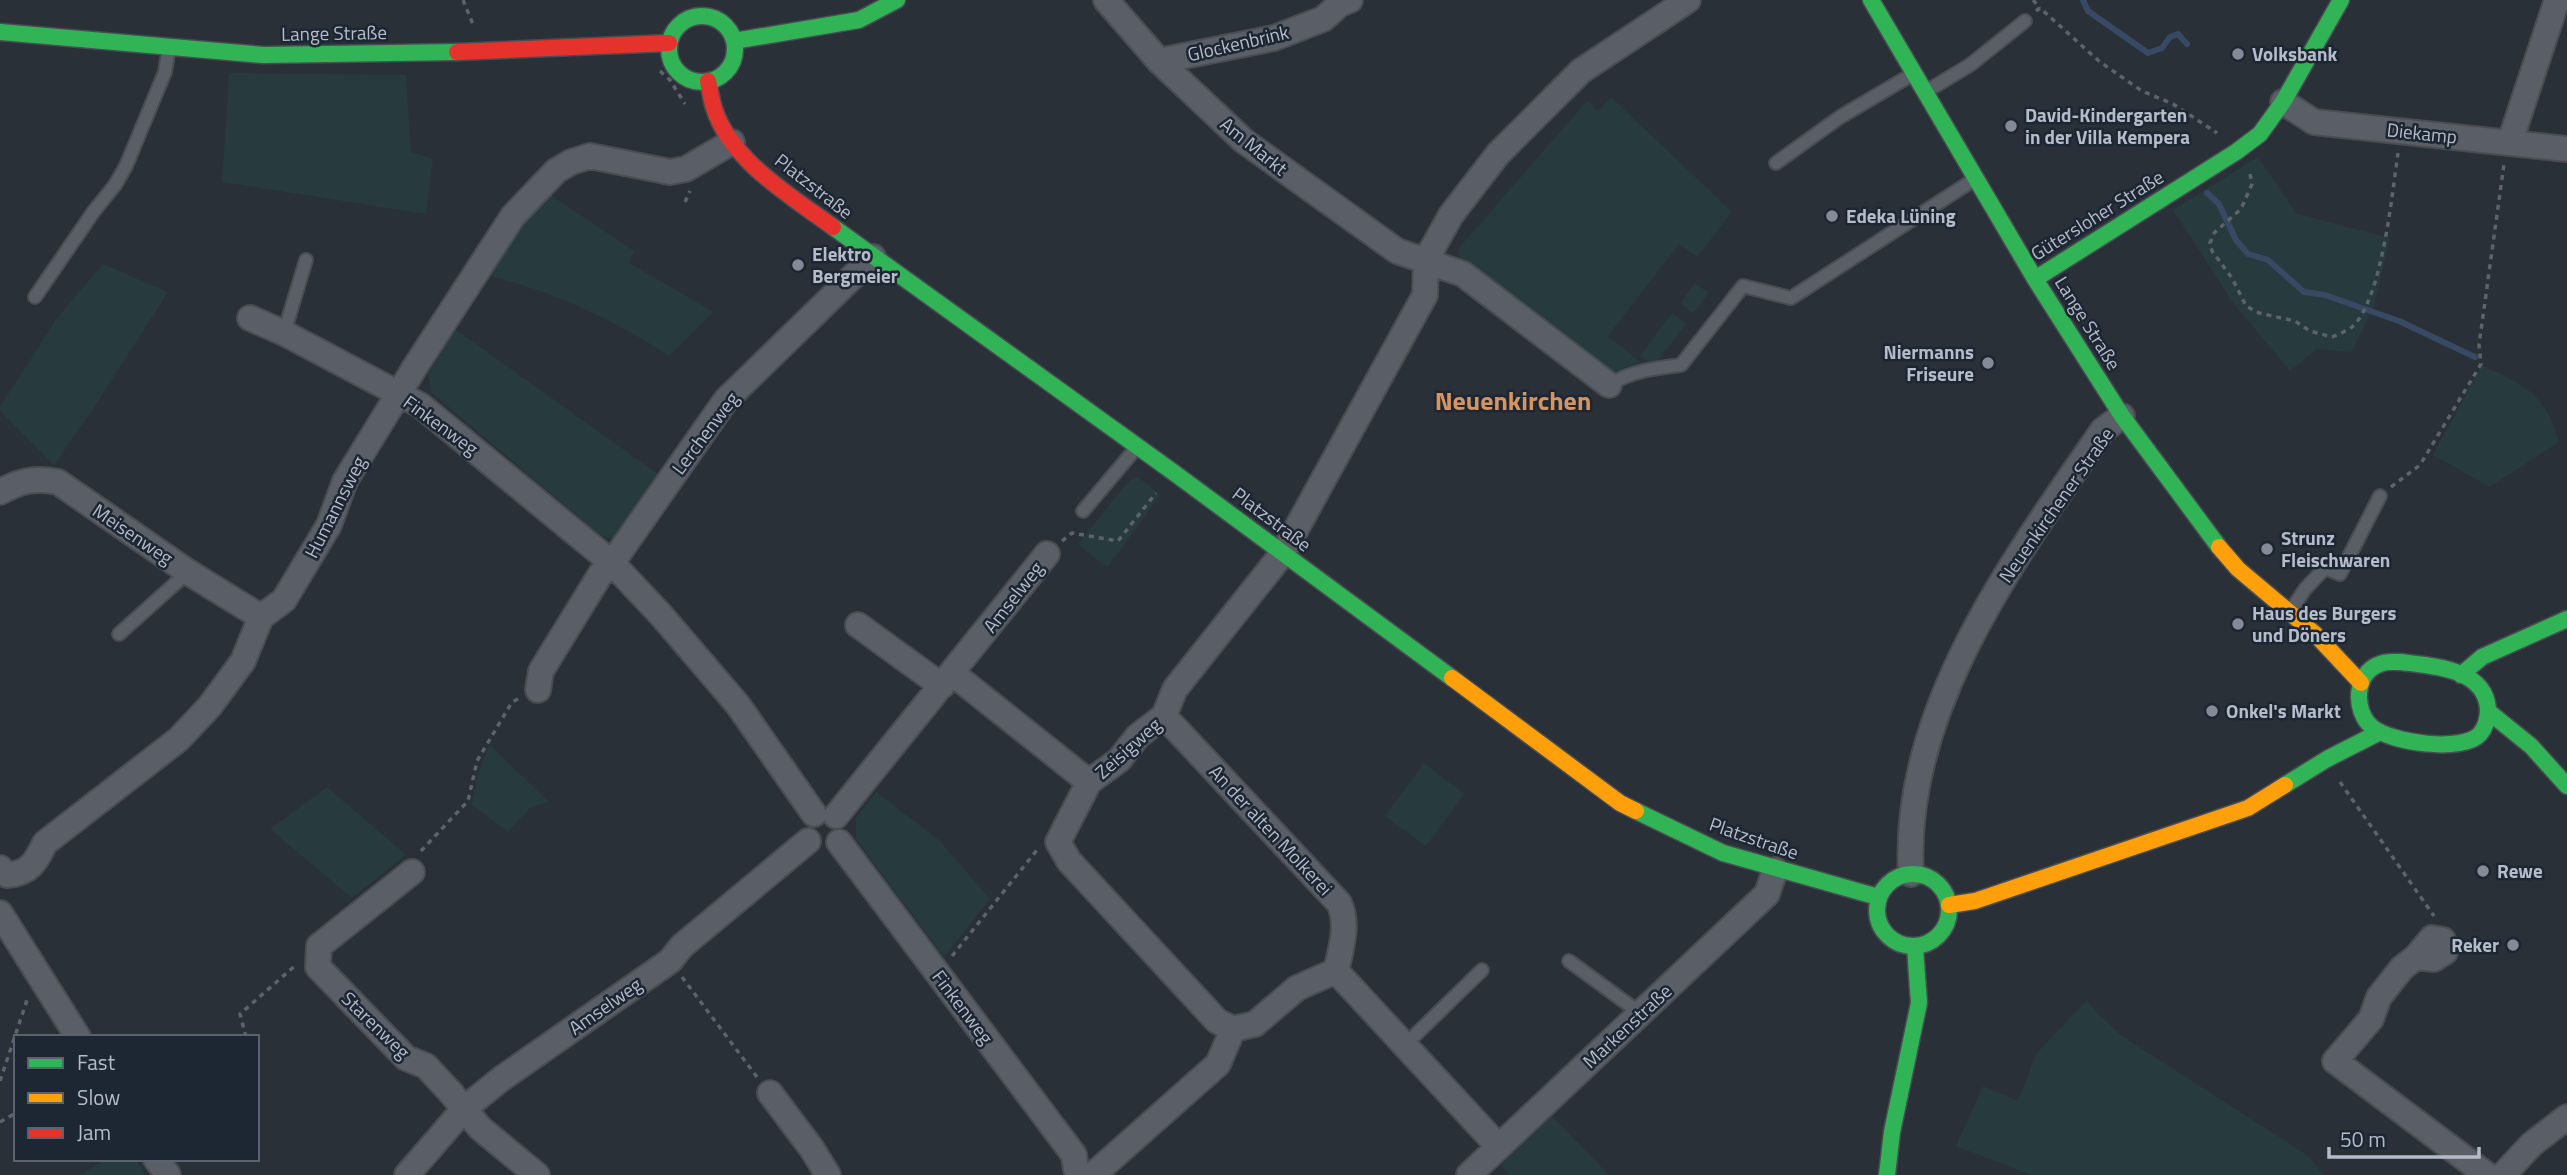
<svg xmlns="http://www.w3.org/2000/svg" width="2567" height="1175" viewBox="0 0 2567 1175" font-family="'Titillium Web',sans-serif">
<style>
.green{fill:#273a3e}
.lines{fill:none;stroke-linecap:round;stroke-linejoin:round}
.stream{stroke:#384963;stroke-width:6}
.lane-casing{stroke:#484c53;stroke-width:16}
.street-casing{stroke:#484c53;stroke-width:28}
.fast-casing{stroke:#484c53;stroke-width:19}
.slow-casing{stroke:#484c53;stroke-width:19}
.jam-casing{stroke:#484c53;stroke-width:19}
.path{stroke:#5d636a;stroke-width:3.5;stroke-dasharray:5 5;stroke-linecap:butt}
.lane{stroke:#5a5e66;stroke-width:12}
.street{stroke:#5a5e66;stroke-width:24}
.fast{stroke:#30b455;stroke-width:16}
.slow{stroke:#ff9f0a;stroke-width:16}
.jam{stroke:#e5322d;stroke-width:16}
.poi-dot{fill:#848b96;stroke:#1d2633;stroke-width:2.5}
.labels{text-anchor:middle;stroke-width:5;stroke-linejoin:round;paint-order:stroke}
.street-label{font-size:19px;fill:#b4bcc9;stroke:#1d2633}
.poi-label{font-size:19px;font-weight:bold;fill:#b4bcc9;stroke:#1d2633;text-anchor:start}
.district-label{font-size:26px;font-weight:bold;fill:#d59563;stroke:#1d2633}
</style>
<rect width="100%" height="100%" fill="#2a3038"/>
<path class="green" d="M229,73L406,75L411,152L433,159L426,214L222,182Z
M1611,97L1732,212L1697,257L1679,244L1608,336L1640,362L1610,373L1459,262L1458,249L1587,101L1598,111Z
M2258,157L2297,214L2390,238L2374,306L2351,352L2317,349L2290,371L2234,304L2173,210Z
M549,194L634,251L629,263L714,312L669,356C612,318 553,292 487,275L509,237Z
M103,264L168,292L93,409L54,465L0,411V407L57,318Z
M1695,283L1709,293L1693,313L1680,303Z
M1672,313L1686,324L1654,366L1640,356Z
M455,329L665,479L615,540L601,536L431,392L428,375Z
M2482,365C2527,387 2544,392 2559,442L2490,487L2433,455Z
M1138,477L1160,495L1107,568L1078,544L1124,487L1131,480Z
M490,745L549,802L530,808L508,832L471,804L482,762Z
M1424,763L1464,794L1426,846L1385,816Z
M327,787L406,855L352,898L270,829Z
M876,792L939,840L990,899L944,957L856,839V818Z
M2087,1000L2098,1014L2122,1036L2307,1155L2324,1175H2031L1956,1146L1983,1086L2018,1101L2036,1054Z
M1552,1116L1609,1175H1510L1501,1165Z
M106,1159H136L145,1175H80Z"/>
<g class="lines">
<path class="stream" d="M2083,0L2088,11L2148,53L2162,48L2170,37L2178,34L2187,44
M2207,193L2219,204L2236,240L2248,254L2268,260L2304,292L2325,295L2399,321L2475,357"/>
<defs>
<path id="lane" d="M1927,91L1970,65L2025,21
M1776,163L1840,117L1913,74
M35,297L94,211L115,185L126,166L165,72L169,47
M284,333L306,260
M1609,385C1630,371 1656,368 1681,365L1743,286L1791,298L1975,179
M1083,511L1137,447
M2290,612L2305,589L2325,568L2340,574L2380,496
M119,634L188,572
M1569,961L1640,1013
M1405,1045L1482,970"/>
<path id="street" d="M1106,0L1159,61L1244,141L1397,251L1463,274L1609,385
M1159,61L1274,38L1323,19L1340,4L1350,0
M2283,102L2314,122L2567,149
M2510,142L2557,0
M250,318L284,333L420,405L612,563L661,615L738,705L814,814
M0,492C20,481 35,477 58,482L188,572L261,617
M858,625L942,686
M952,673L1089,782
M538,690L541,671L600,575L612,563L726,400L873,257
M1164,716L1339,903C1349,924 1341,949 1336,971L1499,1147
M836,816L1047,554
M839,842L1074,1155L1076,1169L1080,1175
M0,868L7,875C29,874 36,862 45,843L179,739L210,706L243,661L261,617L284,600L329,525L345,481L415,367L513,216L556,171L571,162L590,156L670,172L686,169L732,142
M412,872L319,946L318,967L406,1058L426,1066L451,1093L480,1128L537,1175
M1911,874C1901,710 2015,558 2103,430L2122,416
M0,913L78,1037
M2416,957L2434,959L2445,952L2446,946L2443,940L2432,938L2416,957L2402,968L2379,997L2371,1019L2335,1061L2487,1175
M1336,971L1297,988L1255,1024L1233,1029L1217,1021L1069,861L1058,842L1089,782L1119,760L1138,736L1164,716L1175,689L1283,553L1425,295L1426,260L1451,215L1498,154L1581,71L1688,0
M770,1093L812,1149L828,1175
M156,1159L168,1175
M407,1175L464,1109L501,1079L670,961L682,946L808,841
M1093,1175L1218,1064L1233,1029
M1469,1175L1767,894L1775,870
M2503,1175L2532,1144L2567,1117"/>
<path id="fast" d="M1871,0L2035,279L2122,416L2219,547
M669 49a33 33 0 1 1 66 0a33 33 0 1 1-66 0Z
M0,32L263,55L457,52
M734,41L859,20L897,0
M833,227L1173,472L1452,678
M2035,279L2236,152L2260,134L2283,102L2341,0
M2401,662C2432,666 2485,668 2488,709C2488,718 2486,727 2480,734C2463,753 2391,743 2372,727C2353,711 2354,673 2380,664C2386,661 2394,662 2401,662Z
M2461,675L2482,657L2567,619
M2489,712L2531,746L2567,786
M2285,785L2327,759L2380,732
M1636,811L1723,853L1878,897
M1877 910a36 36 0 1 1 72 0a36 36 0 1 1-72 0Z
M1887,1175L1892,1132L1919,1003L1915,947"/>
<path id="slow" d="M2219,547L2238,569L2314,633L2361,683
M1452,678L1620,803L1636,811
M1949,905L1975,901L2248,808L2285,785"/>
<path id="jam" d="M457,52L669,43
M708,81C710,90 711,99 714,108C730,160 792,197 833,227"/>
</defs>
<use href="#lane" class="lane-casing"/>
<use href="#street" class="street-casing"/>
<use href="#fast" class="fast-casing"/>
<use href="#slow" class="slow-casing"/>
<use href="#jam" class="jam-casing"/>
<path class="path" d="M463,0L474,27
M2033,0L2040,8
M2036,11L2040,8L2100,62L2142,91L2173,104L2217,133
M660,71L670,80L685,104
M2250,174L2252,184L2241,209L2214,233L2210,243L2212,251L2232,278L2246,306L2259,313L2295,321L2310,331L2332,337C2339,334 2347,331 2352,327C2382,300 2392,194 2398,153
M685,202L690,191
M2391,487L2420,465L2481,364L2479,345L2504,164
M1062,541L1072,533L1118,541L1156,493
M2340,782L2434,916
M421,851L468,801L477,761L512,702L518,699
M952,956L1037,850
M682,977L757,1077
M246,1037L240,1014L297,964
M0,1081L28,997
M0,1122L16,1113"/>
<use href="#lane" class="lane"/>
<use href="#street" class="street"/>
<use href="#fast" class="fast"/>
<use href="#slow" class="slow"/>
<use href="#jam" class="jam"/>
</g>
<g class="poi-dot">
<circle cx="2238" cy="54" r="7"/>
<circle cx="2011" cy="126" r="7"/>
<circle cx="1832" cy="216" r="7"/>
<circle cx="798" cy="265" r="7"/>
<circle cx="1988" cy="363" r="7"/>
<circle cx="2267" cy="549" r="7"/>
<circle cx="2238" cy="624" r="7"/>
<circle cx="2212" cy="711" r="7"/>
<circle cx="2483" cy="871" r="7"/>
<circle cx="2513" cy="945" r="7"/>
</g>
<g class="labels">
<g class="street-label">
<text transform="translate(334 33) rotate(-1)" y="7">Lange Straße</text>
<text transform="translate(1238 43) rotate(-13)" y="7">Glockenbrink</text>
<text transform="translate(2422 133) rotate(6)" y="7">Diekamp</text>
<text transform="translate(1254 146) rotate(39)" y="7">Am Markt</text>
<text transform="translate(814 186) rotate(38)" y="7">Platzstraße</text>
<text transform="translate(2097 215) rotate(-32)" y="7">Gütersloher Straße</text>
<text transform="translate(2088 323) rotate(58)" y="7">Lange Straße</text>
<text transform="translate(441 425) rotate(36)" y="7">Finkenweg</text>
<text transform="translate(705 433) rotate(-53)" y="7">Lerchenweg</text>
<text transform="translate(2056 505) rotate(-55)" y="7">Neuenkirchener Straße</text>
<text transform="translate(335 507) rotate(-63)" y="7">Humannsweg</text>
<text transform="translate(1272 519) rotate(37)" y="7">Platzstraße</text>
<text transform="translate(133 534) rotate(34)" y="7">Meisenweg</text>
<text transform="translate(1013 597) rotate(-52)" y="7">Amselweg</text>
<text transform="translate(1128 748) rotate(-42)" y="7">Zeisigweg</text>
<text transform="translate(1271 830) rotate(47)" y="7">An der alten Molkerei</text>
<text transform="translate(1754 838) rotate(19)" y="7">Platzstraße</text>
<text transform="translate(605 1006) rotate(-35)" y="7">Amselweg</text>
<text transform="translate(963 1007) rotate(53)" y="7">Finkenweg</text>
<text transform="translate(376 1025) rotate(44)" y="7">Starenweg</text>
<text transform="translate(1627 1026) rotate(-43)" y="7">Markenstraße</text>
</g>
<g class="poi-label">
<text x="2252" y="61">Volksbank</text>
<text x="2025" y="122">David-Kindergarten<tspan x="2025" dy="22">in der Villa Kempera</tspan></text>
<text x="1846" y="223">Edeka Lüning</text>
<text x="812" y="261">Elektro<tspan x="812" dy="22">Bergmeier</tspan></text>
<text x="1974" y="359" text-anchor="end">Niermanns<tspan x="1974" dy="22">Friseure</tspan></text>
<text x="2281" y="545">Strunz<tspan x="2281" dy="22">Fleischwaren</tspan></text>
<text x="2252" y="620">Haus des Burgers<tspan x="2252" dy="22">und Döners</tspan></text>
<text x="2226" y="718">Onkel's Markt</text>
<text x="2497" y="878">Rewe</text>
<text x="2499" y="952" text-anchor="end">Reker</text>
</g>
<g class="district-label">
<text x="1513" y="410">Neuenkirchen</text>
</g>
</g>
<rect x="14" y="1035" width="245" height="126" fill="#1d2633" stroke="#59626f" stroke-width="2"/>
<rect x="28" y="1058" width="35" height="10" fill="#30b455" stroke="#59626f" stroke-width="2"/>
<text x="77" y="1070" font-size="21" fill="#b4bcc9">Fast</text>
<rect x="28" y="1093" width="35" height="10" fill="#ff9f0a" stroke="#59626f" stroke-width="2"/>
<text x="77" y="1105" font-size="21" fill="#b4bcc9">Slow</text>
<rect x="28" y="1128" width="35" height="10" fill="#e5322d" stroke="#59626f" stroke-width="2"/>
<text x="77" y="1140" font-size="21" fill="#b4bcc9">Jam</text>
<path d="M2329 1147v10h150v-10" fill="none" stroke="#b4bcc9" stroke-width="3.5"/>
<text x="2340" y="1147" font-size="21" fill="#b4bcc9" stroke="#1d2633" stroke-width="5" paint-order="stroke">50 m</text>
</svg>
